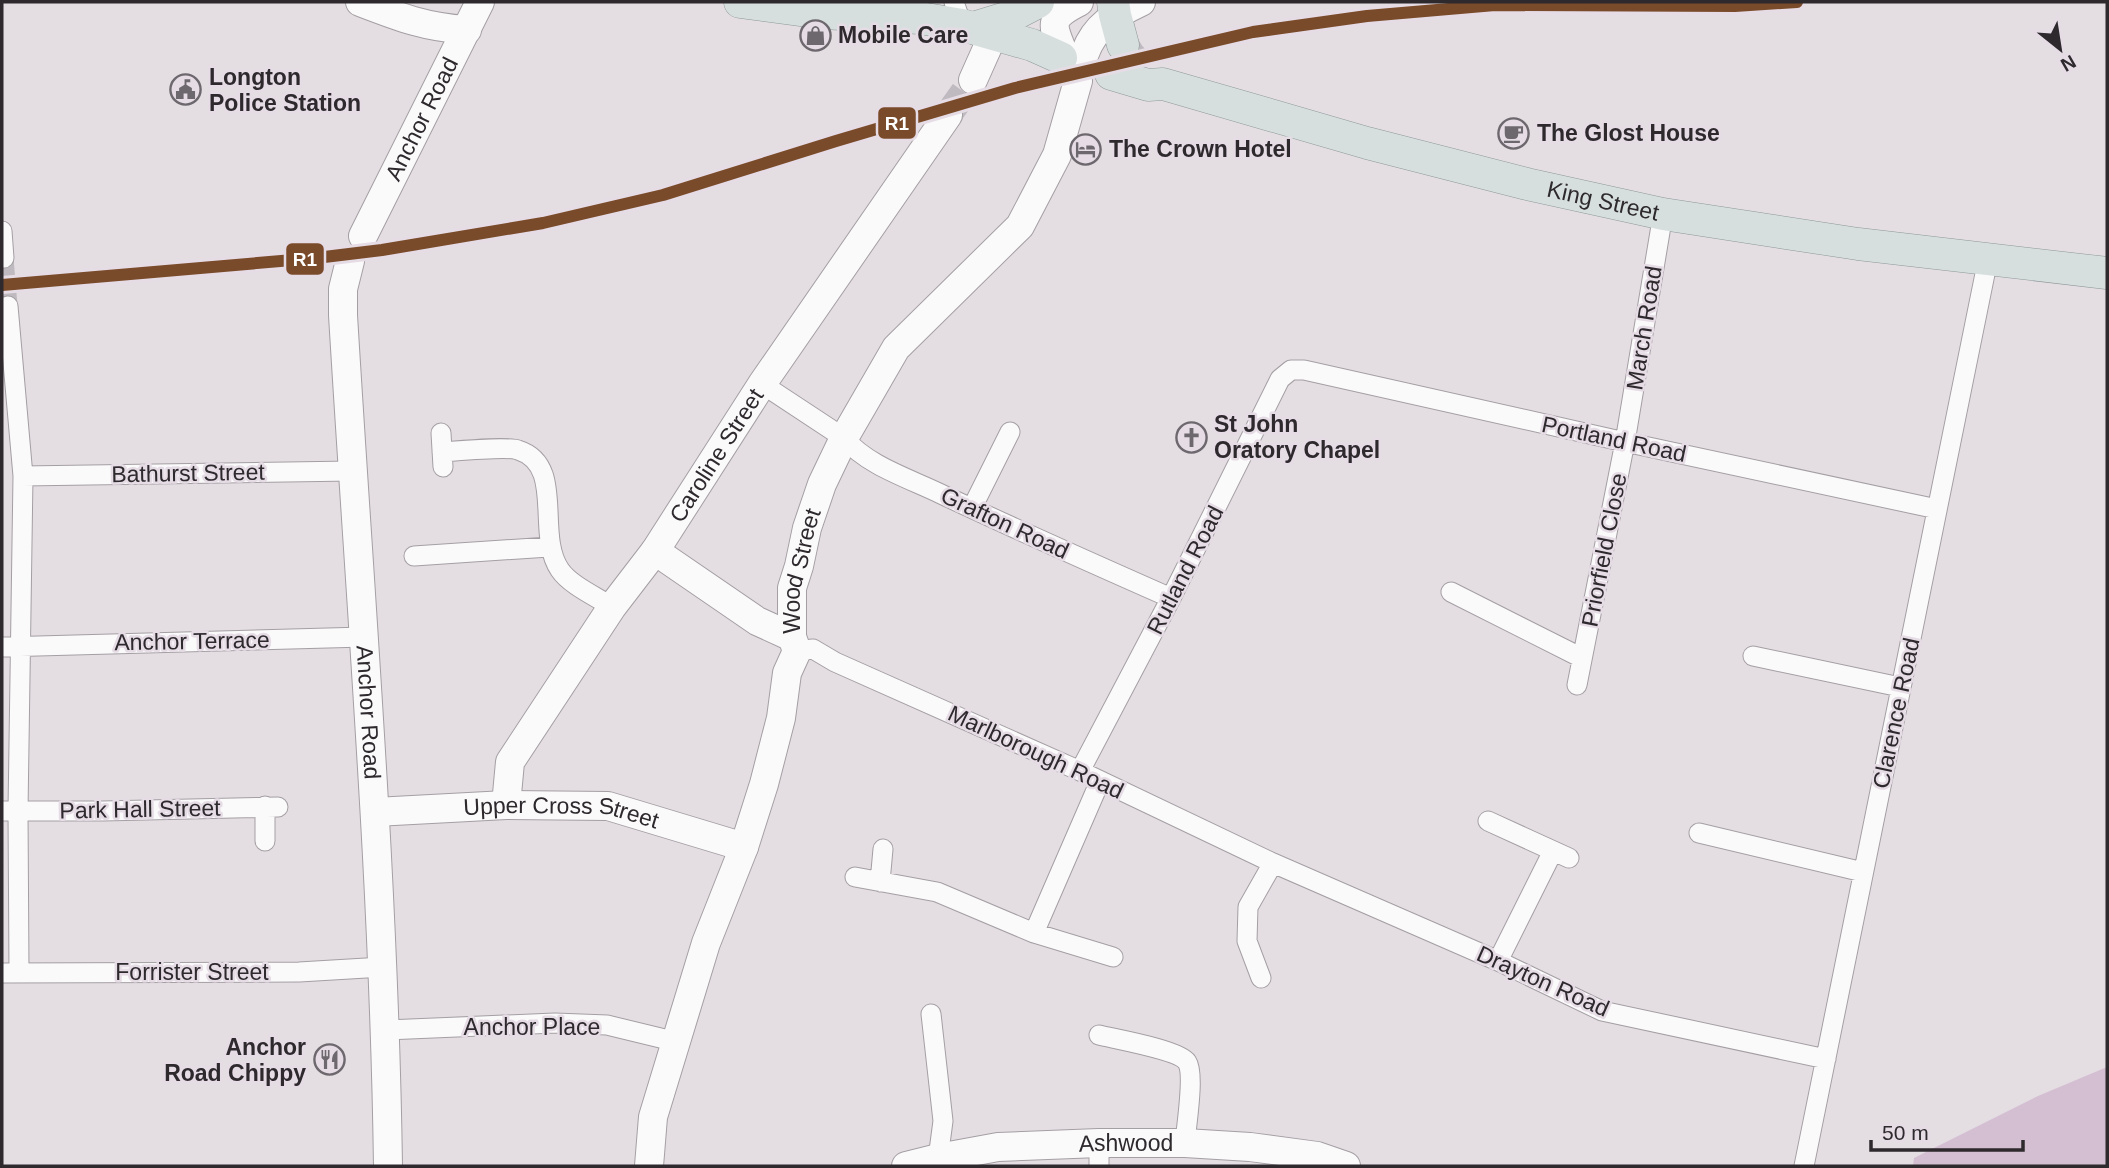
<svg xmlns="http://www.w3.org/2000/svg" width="2109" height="1168" viewBox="0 0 2109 1168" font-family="Helvetica,sans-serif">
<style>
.green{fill:#d4bfd2}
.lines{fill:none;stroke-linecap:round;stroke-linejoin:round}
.street-tunnel{stroke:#bfbabf;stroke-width:19;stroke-dasharray:19 10;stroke-linecap:butt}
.secondary-tunnel{stroke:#bfbabf;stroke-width:28;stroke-dasharray:28 14;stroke-linecap:butt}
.primary-tunnel{stroke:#bfbabf;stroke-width:32;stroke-dasharray:32 16;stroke-linecap:butt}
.street-casing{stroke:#a49fa3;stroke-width:21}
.secondary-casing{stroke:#a49fa3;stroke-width:30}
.primary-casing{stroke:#8d9898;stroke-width:33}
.street{stroke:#fbfafb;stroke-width:19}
.secondary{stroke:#fbfafb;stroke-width:28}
.primary{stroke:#d7dfde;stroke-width:32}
.rail-1-casing{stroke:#e6dce5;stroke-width:18}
.rail-1{stroke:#7a4b2a;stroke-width:12}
.labels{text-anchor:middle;stroke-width:5;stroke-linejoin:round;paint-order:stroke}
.poi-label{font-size:23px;font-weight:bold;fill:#2d292d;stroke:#e6dce5;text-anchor:start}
.street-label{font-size:23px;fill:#2d292d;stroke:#e6dce5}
.line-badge{stroke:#e6dce5;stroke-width:2.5}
.badge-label{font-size:19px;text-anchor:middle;font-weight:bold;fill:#fff}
</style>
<rect width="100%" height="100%" fill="#e4dee3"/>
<path class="green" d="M2107,1067V1166H1913L1914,1158L2038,1096Z"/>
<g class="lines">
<path class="street-tunnel" d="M4,258L8,306"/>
<path class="secondary-tunnel" d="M948,115L973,80"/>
<path class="primary-tunnel" d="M1123,45L1129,55L1140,67"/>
<defs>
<path id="street" d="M954,2L962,25
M2,231L4,258
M8,306L23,476L18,811L19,973
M762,384L844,438C868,466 908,478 941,494C1017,530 1094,564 1171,598
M441,433L443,467
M442,452C457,451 507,446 518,450C566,465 535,534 560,570C570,585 597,597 612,607
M23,476L352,471
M972,508L1010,432
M414,556L549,547
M1451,592L1582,658
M2,647L365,637
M797,651L813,649L835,662L1080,771L1273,863L1498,961L1602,1011L1826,1059
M1753,656L1900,687
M1577,685L1625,442L1663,214
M1080,771L1171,598L1280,379L1291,370H1304L1625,442L1937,509
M265,806V841
M2,811H103L278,807
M1488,821L1569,858
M1699,833L1863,872
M855,877L937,892L1034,933L1113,957
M880,882L883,849
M1034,933L1100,781
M1498,961L1553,851
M2,973L299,972L383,967
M1261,978L1247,941L1248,907L1273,863
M931,1014L943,1121L937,1166
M386,1030L555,1023L607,1025L677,1042
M1099,1035C1115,1039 1179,1050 1187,1062C1195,1074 1186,1127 1185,1143
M1099,1143V1166
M1804,1166L1988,259"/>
<g id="secondary">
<path d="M360,2C399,17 424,27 467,30"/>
<path d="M1085,53C1095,25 1116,14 1141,2"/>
<path d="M1065,57C1053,26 1045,19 1079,2"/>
<path d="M973,80L994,33"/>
<path id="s1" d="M363,236L480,2"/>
<path id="s2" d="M350,261L343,289V315C360,599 384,882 388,1166"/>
<path d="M655,551L757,621L792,637"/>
<path id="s3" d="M506,805L510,762L612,607L655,551L762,384L948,115"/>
<path id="s4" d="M375,812L506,805L608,806L744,847"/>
<path id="s5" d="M649,1166L653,1117L706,943L744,847L764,784L781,718L787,673L797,651L792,637V588L799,566L807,528L822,484L844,438L896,348L1020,226L1057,155L1078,81"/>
<path id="s6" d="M906,1166L938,1158L998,1147L1099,1143H1185L1250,1147L1317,1156L1346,1166"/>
</g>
<g id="primary">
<path d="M740,2L822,13L920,18L962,25L1032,45L1061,58"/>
<path d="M1113,2L1115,15L1123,45"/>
<path d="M973,28L1009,17L1038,2"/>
<path id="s7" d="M1111,74L1148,85L1163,84L1367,143L1527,184L1663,214L1858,244L2107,273"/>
</g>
</defs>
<use href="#street" class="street-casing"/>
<use href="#secondary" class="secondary-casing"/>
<use href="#primary" class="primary-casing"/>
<use href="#street" class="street"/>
<use href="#secondary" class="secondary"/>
<use href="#primary" class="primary"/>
<defs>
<path id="rail-1" d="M2,285L316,258L382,250L543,223L663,195L836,141L1015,88L1253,32L1367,16L1495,5L1735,6L1797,2"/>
</defs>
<use href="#rail-1" class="rail-1-casing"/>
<use href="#rail-1" class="rail-1"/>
</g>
<defs>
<symbol id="shop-ring" viewBox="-11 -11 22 22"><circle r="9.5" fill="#e6dce5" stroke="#6d686d" stroke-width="1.5"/><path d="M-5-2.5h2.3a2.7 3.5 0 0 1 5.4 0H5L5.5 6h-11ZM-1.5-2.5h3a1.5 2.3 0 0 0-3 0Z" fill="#6d686d"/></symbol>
<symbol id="civic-ring" viewBox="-11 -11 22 22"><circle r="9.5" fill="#e6dce5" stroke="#6d686d" stroke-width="1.5"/><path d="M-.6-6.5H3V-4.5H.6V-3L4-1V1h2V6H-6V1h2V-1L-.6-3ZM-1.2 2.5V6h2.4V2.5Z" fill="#6d686d"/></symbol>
<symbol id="cafe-ring" viewBox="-11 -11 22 22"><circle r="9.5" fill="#e6dce5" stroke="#6d686d" stroke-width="1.5"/><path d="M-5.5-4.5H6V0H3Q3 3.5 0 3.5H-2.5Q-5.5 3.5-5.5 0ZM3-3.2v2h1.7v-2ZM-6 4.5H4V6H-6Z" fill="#6d686d"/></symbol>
<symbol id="hotel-ring" viewBox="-11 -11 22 22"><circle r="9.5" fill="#e6dce5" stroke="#6d686d" stroke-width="1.5"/><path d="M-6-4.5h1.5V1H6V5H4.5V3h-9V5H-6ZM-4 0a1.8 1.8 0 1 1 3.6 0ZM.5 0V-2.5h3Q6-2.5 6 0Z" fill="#6d686d"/></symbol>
<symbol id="church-ring" viewBox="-11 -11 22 22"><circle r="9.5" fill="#e6dce5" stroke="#6d686d" stroke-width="1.5"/><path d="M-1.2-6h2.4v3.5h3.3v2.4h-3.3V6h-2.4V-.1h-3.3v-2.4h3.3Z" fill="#6d686d"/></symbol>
<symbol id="restaurant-ring" viewBox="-11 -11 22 22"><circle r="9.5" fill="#e6dce5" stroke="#6d686d" stroke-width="1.5"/><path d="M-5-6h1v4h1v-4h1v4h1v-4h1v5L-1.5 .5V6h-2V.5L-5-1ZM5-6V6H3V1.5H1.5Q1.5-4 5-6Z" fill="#6d686d"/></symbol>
</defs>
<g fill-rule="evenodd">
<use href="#shop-ring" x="798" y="18" width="35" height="35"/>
<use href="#civic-ring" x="168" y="72" width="35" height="35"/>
<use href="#cafe-ring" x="1496" y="116" width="35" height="35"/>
<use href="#hotel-ring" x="1068" y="132" width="35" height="35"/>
<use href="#church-ring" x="1174" y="420" width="35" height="35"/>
<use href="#restaurant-ring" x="312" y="1042" width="35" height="35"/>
</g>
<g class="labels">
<g class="poi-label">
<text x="838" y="43">Mobile Care</text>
<text x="209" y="85">Longton<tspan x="209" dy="26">Police Station</tspan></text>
<text x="1537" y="141">The Glost House</text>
<text x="1109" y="157">The Crown Hotel</text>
<text x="1214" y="432">St John<tspan x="1214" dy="26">Oratory Chapel</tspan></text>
<text x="306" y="1055" text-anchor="end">Anchor<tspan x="306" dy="26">Road Chippy</tspan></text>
</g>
<g class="street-label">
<text dy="8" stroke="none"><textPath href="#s1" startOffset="131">Anchor Road</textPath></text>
<text dy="8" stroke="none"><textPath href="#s7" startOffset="509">King Street</textPath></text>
<text transform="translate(1644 328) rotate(-81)" y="8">March Road</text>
<text transform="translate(1614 439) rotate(12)" y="8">Portland Road</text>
<text dy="8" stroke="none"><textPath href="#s3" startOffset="413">Caroline Street</textPath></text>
<text transform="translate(188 473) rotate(-1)" y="8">Bathurst Street</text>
<text transform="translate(1005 523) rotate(25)" y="8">Grafton Road</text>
<text transform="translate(1604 550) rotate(-79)" y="8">Priorfield Close</text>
<text transform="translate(1185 570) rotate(-63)" y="8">Rutland Road</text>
<text dy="8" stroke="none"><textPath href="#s5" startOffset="620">Wood Street</textPath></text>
<text transform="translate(192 641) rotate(-1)" y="8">Anchor Terrace</text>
<text dy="8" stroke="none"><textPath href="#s2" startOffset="453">Anchor Road</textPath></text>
<text transform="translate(1896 713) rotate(-78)" y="8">Clarence Road</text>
<text transform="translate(1036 752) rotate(25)" y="8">Marlborough Road</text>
<text transform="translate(140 809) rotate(-1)" y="8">Park Hall Street</text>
<text dy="8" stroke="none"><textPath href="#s4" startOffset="187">Upper Cross Street</textPath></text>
<text x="192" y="980">Forrister Street</text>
<text transform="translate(1543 981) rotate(24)" y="8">Drayton Road</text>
<text x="532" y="1035">Anchor Place</text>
<text dy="8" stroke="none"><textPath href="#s6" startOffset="222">Ashwood</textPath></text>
</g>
</g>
<g class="line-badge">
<rect x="877" y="106" width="40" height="34" rx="7" fill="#7a4b2a"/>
<rect x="285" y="242" width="40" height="34" rx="7" fill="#7a4b2a"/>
</g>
<g class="badge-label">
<text x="897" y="130">R1</text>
<text x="305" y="266">R1</text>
</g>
<rect width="2109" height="1168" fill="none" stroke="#2d292d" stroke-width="7"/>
<g transform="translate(2060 49) rotate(150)" stroke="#e6dce5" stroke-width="5" paint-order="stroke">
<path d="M0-5L12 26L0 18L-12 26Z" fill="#2d292d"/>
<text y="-10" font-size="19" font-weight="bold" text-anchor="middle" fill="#2d292d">N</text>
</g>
<path d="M1871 1140v10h152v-10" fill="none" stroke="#2d292d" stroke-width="3.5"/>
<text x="1882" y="1140" font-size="21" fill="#2d292d" stroke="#e6dce5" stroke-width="5" paint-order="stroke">50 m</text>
</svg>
